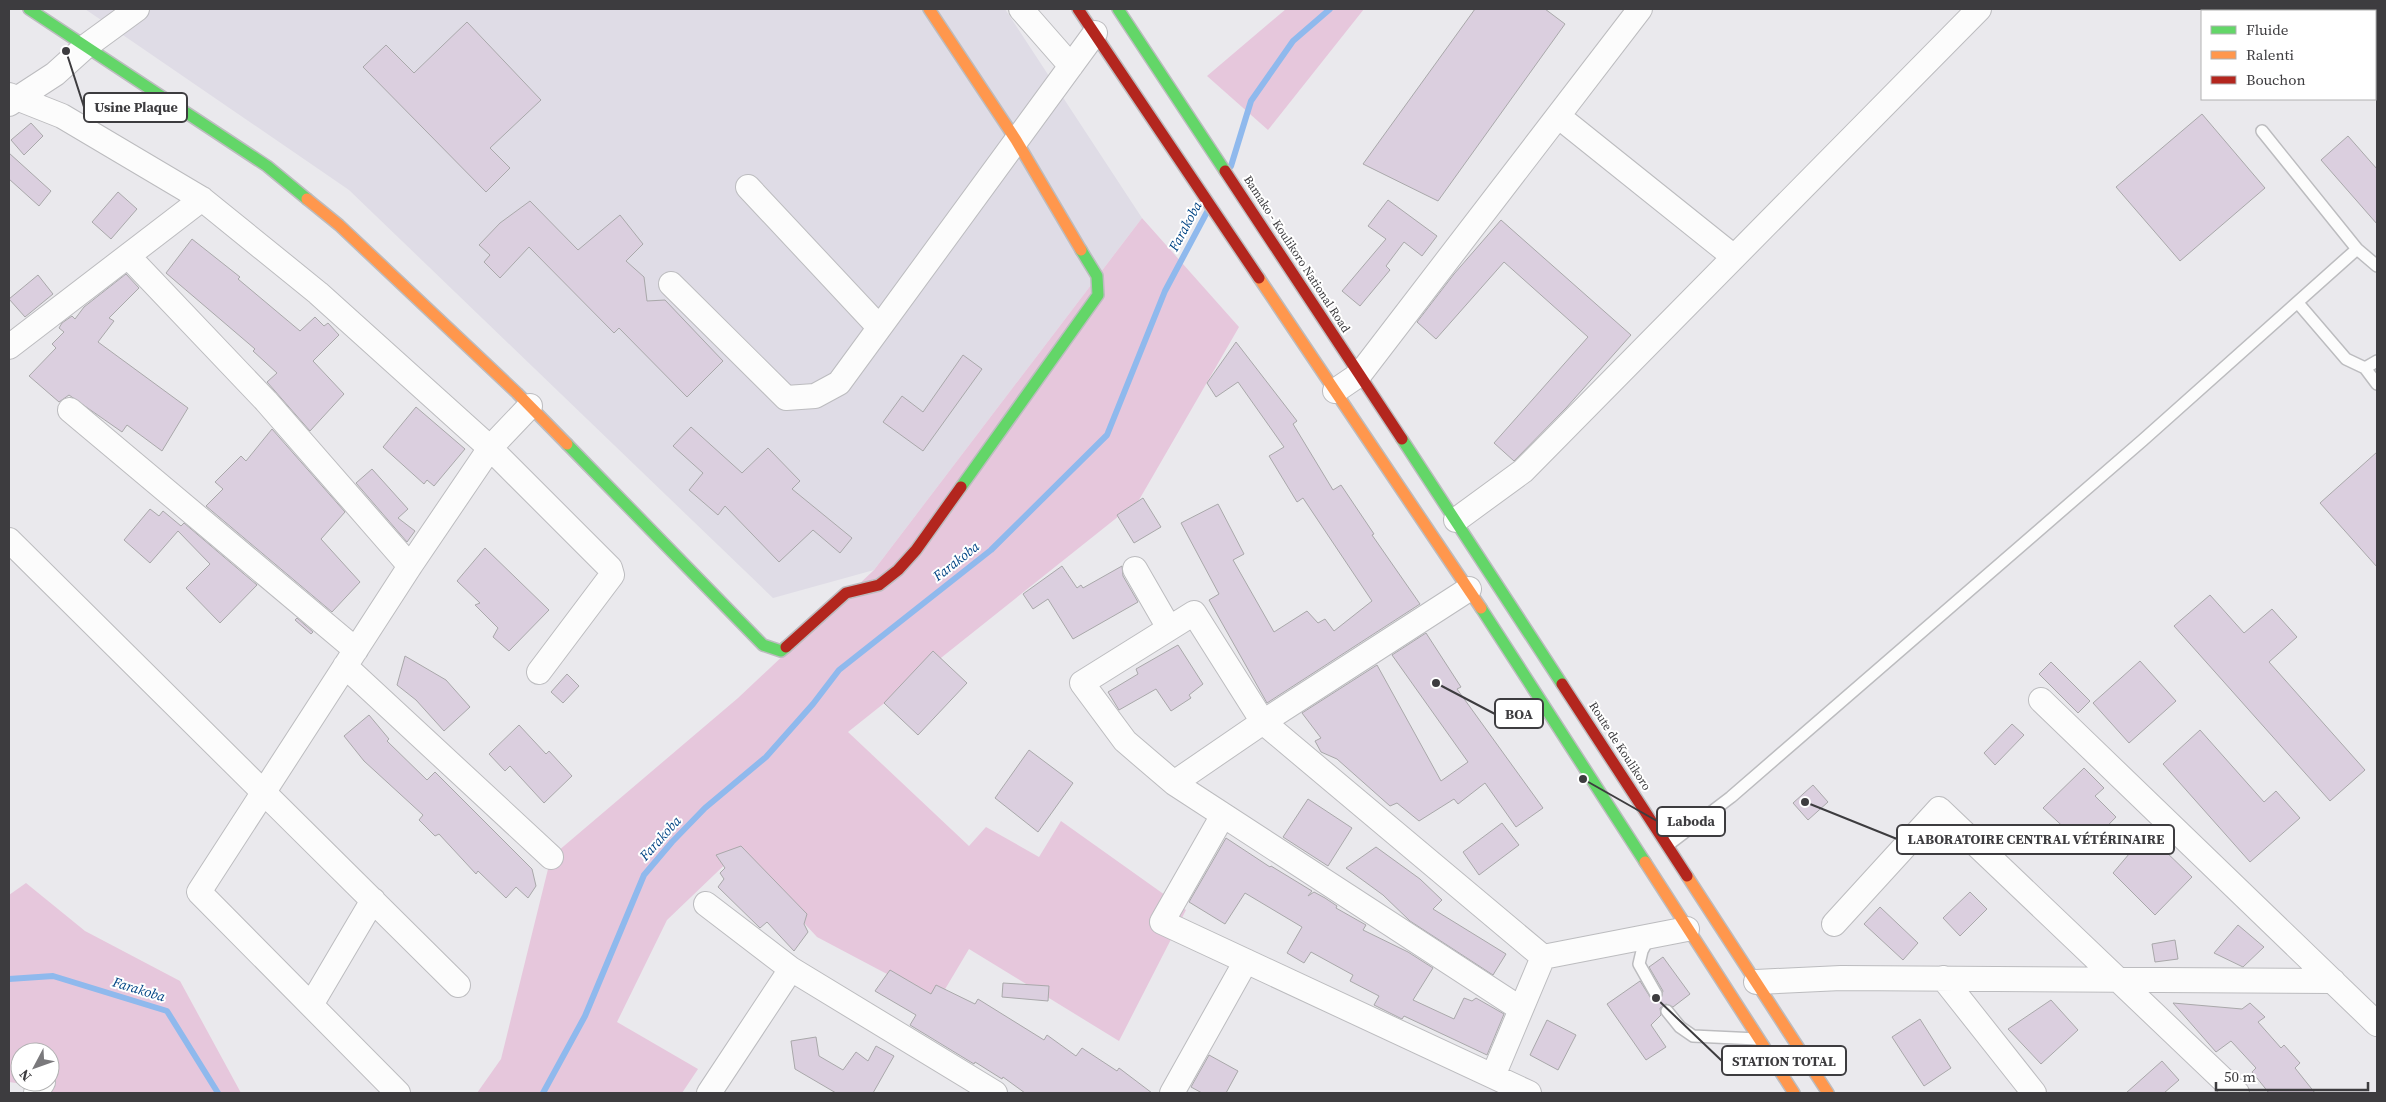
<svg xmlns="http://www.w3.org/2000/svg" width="2386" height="1102" viewBox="0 0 2386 1102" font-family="'Source Serif 4',serif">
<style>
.built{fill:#dfdce6}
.green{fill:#e6c7dc;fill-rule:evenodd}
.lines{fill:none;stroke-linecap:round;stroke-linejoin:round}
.stream{stroke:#8fb9ed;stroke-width:6}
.building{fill:#dbcfdf;stroke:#a9a8aa}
.lane-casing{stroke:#bcbcbf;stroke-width:14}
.street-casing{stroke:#bcbcbf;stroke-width:26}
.fast-casing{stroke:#bcbcbf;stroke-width:14}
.slow-casing{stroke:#bcbcbf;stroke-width:14}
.jam-casing{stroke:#bcbcbf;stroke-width:14}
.lane{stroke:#fcfcfc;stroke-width:11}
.street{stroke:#fcfcfc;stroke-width:24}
.fast{stroke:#63d668;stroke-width:11}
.slow{stroke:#ff974d;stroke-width:11}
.jam{stroke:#b3261e;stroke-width:11}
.labels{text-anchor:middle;stroke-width:4;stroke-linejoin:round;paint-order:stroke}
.street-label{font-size:12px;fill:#3d3c3f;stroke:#fff}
.water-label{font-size:14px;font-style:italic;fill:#014484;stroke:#fff}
.leader{fill:none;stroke:#3d3c3f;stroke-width:2}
.callout-dot{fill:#3d3c3f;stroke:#fff;stroke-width:2}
.callout{fill:#fff;stroke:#3d3c3f;stroke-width:2}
.callout-label{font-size:14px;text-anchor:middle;font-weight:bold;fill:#3d3c3f}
</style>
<rect width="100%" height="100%" fill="#eae9ed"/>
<path class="built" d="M85,9H1005L1142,218L874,570L773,598L349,190Z"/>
<path class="green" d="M1286,9H1364L1268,130L1207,76Z
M1142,218L1239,327L1139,500L848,732L969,846L986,827L1039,857L1061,821L1186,910L1119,1041L969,949L938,1001L817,937L738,852L667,920L617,1022L698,1069L682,1093H477L501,1059L551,857L738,698L874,570Z
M26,883L85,931L180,981L241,1093H41L23,1084L9,1082V895ZM20,1052H50V1082H20Z"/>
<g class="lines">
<path class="stream" d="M1231,166L1251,101L1293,41L1330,9
M9,979L53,976L167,1011L218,1093
M543,1093L585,1016L644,875L672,842L705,808L766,757L813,704L839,670L991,550L1107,435L1165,291L1207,212"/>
</g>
<path class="building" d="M1475,9H1545L1565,24L1438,201L1363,164Z
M467,22L541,100L490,148L510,168L486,192L363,67L386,45L414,73Z
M2202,114L2265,188L2180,261L2116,187Z
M31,123L43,136L24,155L11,140Z
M2348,136L2377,169V224L2321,160Z
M9,153L51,191L39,206L9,179Z
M118,192L137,209L111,239L92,222Z
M1388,200L1437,236L1422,256L1404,242L1386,266L1390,270L1360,306L1342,291L1386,239L1368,226Z
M530,201L578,250L620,215L643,244L626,261L644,277L647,301L665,300L723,361L687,397L619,328L614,333L529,247L500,278L484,262L490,255L479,245L500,223Z
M1501,220L1631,335L1566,408L1514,461L1494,443L1588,337L1504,262L1436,339L1417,322L1454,274Z
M192,239L240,277L238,279L300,331L315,317L324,326L328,323L339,335L313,361L344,394L310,431L267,382L277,373L253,351L255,349L166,273Z
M126,274L139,288L109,318L114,321L98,342L188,408L162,451L127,425L122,432L69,395L59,402L29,376L56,348L52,344L64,332L59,328L62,323L72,316L75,319L84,307Z
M38,275L53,294L25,317L9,299Z
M1236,342L1297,421L1293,424L1333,490L1341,485L1374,534L1372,535L1420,604L1267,703L1209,600L1219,594L1181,523L1218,504L1244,554L1233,560L1274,632L1307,611L1318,623L1325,619L1334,631L1372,601L1303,498L1297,502L1269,456L1284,447L1238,382L1216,397L1207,383Z
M963,355L982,369L923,451L883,422L902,396L923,412Z
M416,407L465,449L434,486L427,480L424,484L383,447Z
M691,427L742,473L768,448L800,481L792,489L852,538L840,553L813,530L779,562L725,506L718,515L689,490L703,473L673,446Z
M272,429L345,512L321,539L360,582L332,612L206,506L223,489L215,482L241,456L246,461Z
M2377,452V567L2320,503Z
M372,469L408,509L398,518L415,531L407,542L356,483Z
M1143,498L1161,527L1134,543L1117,515Z
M150,509L159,516L163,511L181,526L184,523L257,585L220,623L186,588L210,564L178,531L150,563L124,540Z
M485,548L549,610L509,651L493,637L498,628L475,605L480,603L457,581Z
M1062,566L1077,588L1081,585L1083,588L1122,566L1123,576L1138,602L1073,639L1048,599L1033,609L1023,594Z
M2210,595L2244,633L2272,609L2297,637L2269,662L2365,770L2330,801L2174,626Z
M297,618L313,632L311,634L295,620Z
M1426,633L1461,687L1457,689L1543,808L1516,827L1485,783L1458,804L1454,799L1419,821L1397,803L1390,806L1337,759L1321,752L1315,741L1321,738L1302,713L1377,665L1441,781L1468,762L1392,655Z
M1178,645L1203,684L1189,695L1191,698L1171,711L1156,689L1119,710L1108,692L1138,674L1136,669Z
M933,651L967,683L918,735L884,703Z
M405,656L446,680L470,707L444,731L416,700L397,685Z
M2140,661L2176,701L2129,743L2093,703Z
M2051,662L2090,701L2078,713L2039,674Z
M567,674L579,686L563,703L551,692Z
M369,715L389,739L387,741L427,780L435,772L532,869L536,886L528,898L516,887L506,898L478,871L476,874L439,834L435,836L419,820L423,815L364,761L344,736Z
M2012,724L2024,735L1995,765L1984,753Z
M519,725L546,754L549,751L572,776L544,803L510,766L505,771L489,754Z
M2200,730L2264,802L2276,791L2300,818L2250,862L2163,764Z
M1029,750L1073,783L1038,832L995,798Z
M2084,768L2104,788L2095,796L2116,817L2086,848L2043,808Z
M1813,785L1828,802L1808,820L1793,803Z
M1308,799L1352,828L1328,866L1283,837Z
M1502,823L1519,845L1479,875L1463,852Z
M1226,838L1270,867L1271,866L1312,891L1308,896L1314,892L1325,898L1337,906L1336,908L1366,925L1363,930L1408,952L1433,968L1413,1000L1454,1019L1464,998L1472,1001L1476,998L1504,1014L1487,1055L1404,1016L1402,1019L1374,1005L1379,996L1350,981L1353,975L1311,952L1304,963L1287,953L1302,927L1245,893L1225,924L1189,902Z
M2140,841L2152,853L2161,847L2192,877L2155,915L2113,873Z
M741,846L807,914L804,924L808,932L794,951L767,922L760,928L718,887L724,879L720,873L725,868L716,855Z
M1376,847L1420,879L1442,900L1433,909L1506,954L1493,975L1410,921L1383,895L1346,868Z
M1970,892L1987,909L1960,936L1943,918Z
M1880,907L1918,943L1903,960L1864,924Z
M2238,925L2264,947L2243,967L2214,953Z
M2175,940L2178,959L2155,962L2152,944Z
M1663,957L1690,994L1673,1007L1666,1004L1660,1008L1661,1015L1651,1025L1666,1047L1646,1060L1607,1004L1640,981L1652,1000H1660L1663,991L1649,967Z
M890,970L931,994L936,985L975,1004L978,999L1044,1040L1047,1035L1076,1056L1082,1048L1117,1071L1119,1068L1152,1093H1025L1003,1077L1002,1079L975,1062L974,1064L910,1025L916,1015L875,991Z
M1003,983L1049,986L1048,1001L1002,997Z
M2051,1000L2078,1030L2041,1064L2008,1029Z
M2173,1003L2242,1009L2250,1003L2265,1017L2258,1022L2281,1048L2284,1045L2300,1063L2295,1068L2315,1093H2269L2252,1072L2256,1068L2231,1041L2216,1052Z
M1920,1019L1951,1068L1924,1086L1892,1037Z
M1547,1020L1576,1035L1558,1070L1530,1055Z
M816,1037L819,1056L843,1070L856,1052L868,1061L876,1046L894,1056L873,1093H836L795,1069L791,1041Z
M1209,1055L1238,1071L1226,1093H1202L1191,1087Z
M2162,1061L2179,1080L2164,1093H2126Z"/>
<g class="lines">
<defs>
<path id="lane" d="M2357,249L2377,266
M2298,303L2346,359L2365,368L2377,361
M2365,368L2377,384
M1668,845L1731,797L2143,440L2357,249L2262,131
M1649,938L1642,951L1639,964L1656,994
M1667,1011L1680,1027L1693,1036L1757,1039"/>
<path id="street" d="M1021,9L1071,66
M9,95L62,116L202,199L318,293L490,448L610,568L612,575L539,672
M9,104L55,74L85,47L137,9
M1558,116L1734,257
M748,187L879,327
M128,256L266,401L410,566
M671,284L786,398L815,396L839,383L1095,33
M9,347L202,199
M1335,391L1360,374L1640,9
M70,410L356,650
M1456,520L1523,471L1979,9
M9,540L458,985
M1135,569L1169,628
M345,666L551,857
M2041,700L2377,1024
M1174,783L1263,722L1469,589
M1223,815L1162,922L1529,1093
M706,904L791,969L995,1093
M1834,924L1939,809L2237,1093
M1943,978L2034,1093
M1756,982L1841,978L2333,981
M311,1005L373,900
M1521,1009L1174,783L1125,741L1082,683L1194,613L1263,722L1543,957L1687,929
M1493,1076L1543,957
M36,1093L43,1082
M398,1093L199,892L410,566L490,448L530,406
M709,1093L791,969
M1172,1093L1246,961"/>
<path id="fast" d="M29,9L267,166L307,199
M1118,9L1225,171
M1402,439L1562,684
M567,444L763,645L781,651L786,647
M961,487L1098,295L1097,276L1081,250
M1481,608L1645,862"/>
<path id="slow" d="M929,9L1016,140L1081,250
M307,199L339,225L517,393L567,444
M1259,278L1481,608
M1645,862L1794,1093
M1687,876L1828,1093"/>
<path id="jam" d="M1078,9L1259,278
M1225,171L1402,439
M786,647L846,593L879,585L898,570L916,550L961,487
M1562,684L1687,876"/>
</defs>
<use href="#lane" class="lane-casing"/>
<use href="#street" class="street-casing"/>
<use href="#fast" class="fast-casing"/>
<use href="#slow" class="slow-casing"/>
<use href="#jam" class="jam-casing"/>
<use href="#lane" class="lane"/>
<use href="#street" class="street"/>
<use href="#fast" class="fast"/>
<use href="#slow" class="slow"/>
<use href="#jam" class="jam"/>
</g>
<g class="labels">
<g class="street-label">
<text transform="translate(1297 254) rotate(57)" y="4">Bamako - Koulikoro National Road</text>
<text transform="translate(1620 746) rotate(57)" y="4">Route de Koulikoro</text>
</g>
<g class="water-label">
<text transform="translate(1185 226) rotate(-62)" y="5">Farakoba</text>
<text transform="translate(956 561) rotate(-38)" y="5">Farakoba</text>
<text transform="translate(660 838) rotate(-48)" y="5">Farakoba</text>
<text transform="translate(139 989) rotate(17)" y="5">Farakoba</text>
</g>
</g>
<path class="leader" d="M66 51L84 107M1436 683L1495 714M1583 779L1657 821M1805 802L1897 839M1656 998L1722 1061"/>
<g class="callout-dot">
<circle cx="66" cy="51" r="5"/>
<circle cx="1436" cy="683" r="5"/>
<circle cx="1583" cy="779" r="5"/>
<circle cx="1805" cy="802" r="5"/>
<circle cx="1656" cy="998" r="5"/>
</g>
<g class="callout">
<rect x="84" y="93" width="103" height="29" rx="5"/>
<rect x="1495" y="699" width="48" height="29" rx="5"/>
<rect x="1657" y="807" width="68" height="29" rx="5"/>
<rect x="1897" y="825" width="277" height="29" rx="5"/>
<rect x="1722" y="1046" width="124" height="29" rx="5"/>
</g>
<g class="callout-label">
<text x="136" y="112">Usine Plaque</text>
<text x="1519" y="719">BOA</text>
<text x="1691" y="826">Laboda</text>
<text x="2036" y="844">LABORATOIRE CENTRAL VÉTÉRINAIRE</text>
<text x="1784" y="1066">STATION TOTAL</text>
</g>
<rect width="2386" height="1102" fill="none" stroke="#3d3c3f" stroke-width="20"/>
<rect x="2201" y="10" width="175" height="90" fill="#ffffff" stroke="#b1b1b2"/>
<rect x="2211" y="26" width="25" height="8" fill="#63d668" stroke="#b1b1b2"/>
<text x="2246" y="35" font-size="15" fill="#3d3c3f">Fluide</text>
<rect x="2211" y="51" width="25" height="8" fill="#ff974d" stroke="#b1b1b2"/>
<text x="2246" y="60" font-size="15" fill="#3d3c3f">Ralenti</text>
<rect x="2211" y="76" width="25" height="8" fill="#b3261e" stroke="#b1b1b2"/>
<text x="2246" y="85" font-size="15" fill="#3d3c3f">Bouchon</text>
<g transform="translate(35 1067) rotate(229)"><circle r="24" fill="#ffffff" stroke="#b1b1b2"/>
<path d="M0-4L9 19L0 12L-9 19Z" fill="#7a797c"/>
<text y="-8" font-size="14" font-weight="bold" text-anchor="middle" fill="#3d3c3f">N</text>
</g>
<path d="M2216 1082v8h152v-8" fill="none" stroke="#3d3c3f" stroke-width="2.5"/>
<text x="2224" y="1082" font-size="15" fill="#3d3c3f" stroke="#ffffff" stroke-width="4" paint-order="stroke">50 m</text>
</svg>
